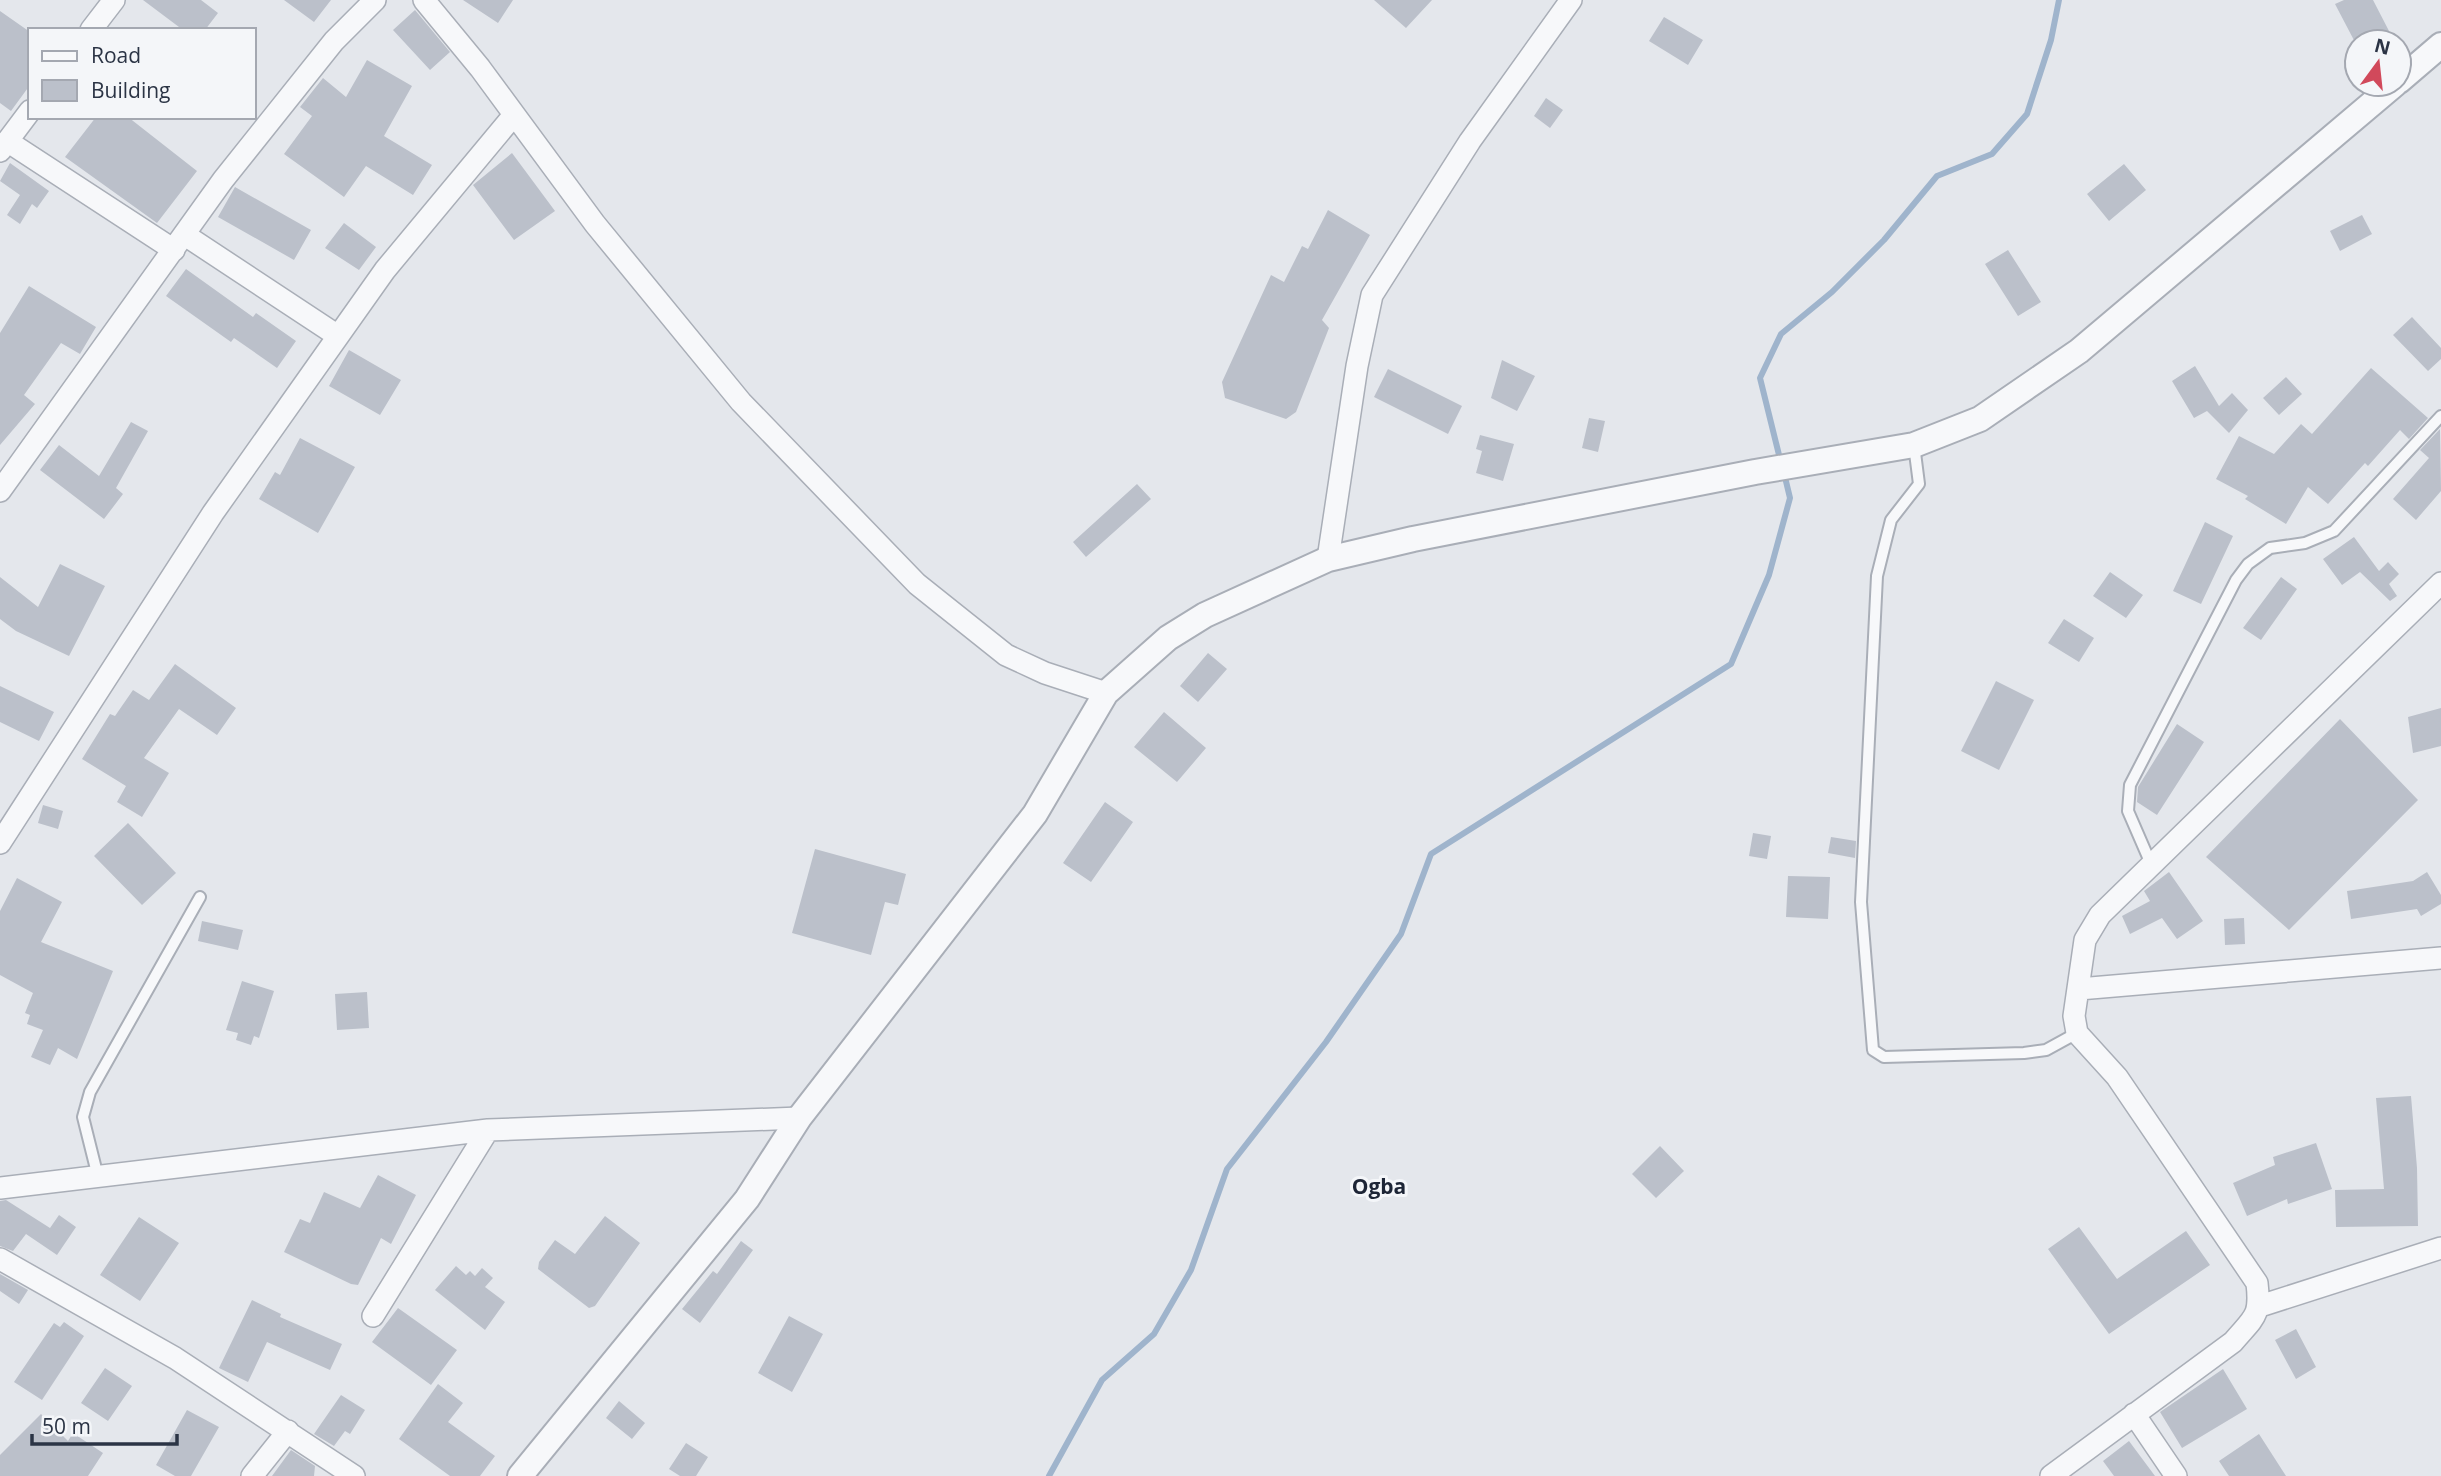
<svg xmlns="http://www.w3.org/2000/svg" width="2441" height="1476" viewBox="0 0 2441 1476" font-family="'Open Sans',sans-serif">
<style>
.lines{fill:none;stroke-linecap:round;stroke-linejoin:round}
.stream{stroke:#9fb4cc;stroke-width:6}
.building{fill:#bbc0ca}
.service-casing{stroke:#a9aeb7;stroke-width:14}
.minor-casing{stroke:#a9aeb7;stroke-width:24}
.tertiary-casing{stroke:#a9aeb7;stroke-width:28}
.service{stroke:#f7f8fa;stroke-width:10}
.minor{stroke:#f7f8fa;stroke-width:21}
.tertiary{stroke:#f7f8fa;stroke-width:24}
.labels{text-anchor:middle;stroke-width:6;stroke-linejoin:round;paint-order:stroke}
.quarter-label{font-size:21px;font-weight:bold;fill:#1d2536;stroke:#f4f6f9}
</style>
<rect width="100%" height="100%" fill="#e4e7ec"/>
<g class="lines">
<path class="stream" d="M1781,463L1760,378L1781,334L1832,292L1884,240L1937,176L1992,154L2027,114L2051,40L2059,0
M1049,1476L1102,1380L1154,1334L1191,1270L1227,1169L1326,1042L1401,934L1431,854L1731,664L1769,575L1790,498L1784,473"/>
</g>
<path class="building" d="M143,0H201L218,13L205,30H183Z
M284,0H331L314,22Z
M463,0H513L498,23Z
M1374,0H1432L1406,28Z
M2344,0H2373L2389,31L2368,42H2357V46L2335,4Z
M415,10L450,52L430,70L393,30Z
M0,11L30,32V85L11,111L0,103Z
M1664,17L1703,40L1688,65L1649,41Z
M367,60L412,86L384,136L432,165L413,195L366,166L344,197L284,154L312,116L300,107L323,78L346,97Z
M1546,98L1563,110L1550,128L1534,116Z
M96,117H128L197,171L157,223L65,157Z
M512,153L555,211L514,240L473,185Z
M10,163L49,191L37,208L32,204L20,224L7,215L20,195L0,181Z
M2124,164L2146,190L2109,221L2087,194Z
M235,187L311,230L294,260L218,217Z
M1328,210L1370,235L1322,320L1329,328L1296,412L1286,419L1225,398L1222,382L1271,275L1284,282L1302,246L1308,249Z
M2362,215L2372,234L2340,251L2330,231Z
M344,223L376,247L359,270L325,248Z
M2008,250L2041,302L2018,316L1985,264Z
M186,269L253,317L256,313L296,341L277,368L234,338L231,342L166,296Z
M29,286L96,327L80,354L61,343L24,395L35,404L0,445V333Z
M2412,317L2441,348V359L2428,371L2393,335Z
M349,350L401,380L380,415L329,386Z
M1502,360L1535,376L1517,411L1491,398Z
M2195,366L2219,406L2232,393L2248,410L2229,433L2207,411L2194,418L2172,381Z
M2371,368L2428,418L2409,439L2400,430L2368,466L2365,463L2328,504L2308,487L2286,524L2245,499L2248,496L2216,479L2239,436L2274,454L2301,424L2312,434Z
M1388,369L1462,406L1448,434L1374,397Z
M2286,377L2302,394L2279,415L2263,398Z
M1589,418L1605,421L1598,452L1582,448Z
M131,422L148,431L116,488L123,494L104,519L40,470L59,445L99,476Z
M2440,429L2441,491L2416,520L2393,499L2429,458L2420,450Z
M1480,435L1514,444L1503,481L1476,473L1482,451L1476,449Z
M300,438L355,467L318,533L259,499L275,472L280,475Z
M1137,484L1151,499L1086,557L1073,542Z
M2205,522L2233,536L2201,604L2173,591Z
M2354,537L2379,571L2388,562L2399,574L2389,584L2397,596L2390,601L2360,572L2342,585L2323,559Z
M60,564L105,586L69,656L16,631L0,619V577L38,607Z
M2110,572L2143,595L2126,618L2093,596Z
M2281,577L2297,589L2261,640L2243,628Z
M2064,619L2094,638L2079,662L2048,643Z
M1208,653L1227,669L1198,702L1180,686Z
M175,664L236,708L217,735L179,709L144,758L169,773L142,817L117,802L126,786L82,759L110,714L115,716L133,690L149,700Z
M1996,681L2034,700L1999,770L1961,751Z
M0,686L54,712L39,741L0,722Z
M2441,708V746L2413,753L2408,717Z
M1164,712L1206,748L1177,782L1134,747Z
M2340,719L2418,800L2289,930L2206,857Z
M2177,724L2204,742L2157,815L2137,802L2138,787Z
M1105,802L1133,822L1091,882L1063,863Z
M43,805L63,811L58,829L38,823Z
M128,823L176,873L142,905L94,856Z
M1753,833L1771,836L1767,859L1749,856Z
M1831,837L1856,841L1855,858L1828,853Z
M815,849L906,874L898,905L885,902L871,955L792,933Z
M2169,872L2203,921L2177,939L2162,918L2130,934L2122,916L2150,901L2144,891Z
M2427,872L2441,895V904L2421,916L2417,909L2351,919L2347,891L2413,881Z
M1788,876L1830,877L1828,919L1786,917Z
M17,878L62,902L41,942L113,971L77,1059L58,1048L50,1065L31,1057L43,1030L27,1024L30,1015L25,1013L33,993L0,975V911Z
M2244,918L2245,944L2225,945L2224,919Z
M202,921L243,930L238,950L198,941Z
M242,981L274,991L259,1038L254,1036L251,1045L236,1040L238,1033L226,1030Z
M367,992L369,1028L337,1030L335,994Z
M2411,1096L2417,1168L2418,1226L2336,1227L2335,1190L2384,1189L2376,1098Z
M2316,1143L2332,1189L2288,1204L2287,1199L2247,1216L2233,1183L2275,1165L2273,1157Z
M1660,1146L1684,1171L1656,1198L1632,1174Z
M378,1175L416,1195L391,1244L381,1238L358,1285L351,1284L284,1252L300,1219L310,1223L324,1192L360,1208Z
M6,1200L50,1228L59,1215L76,1227L57,1255L26,1234L13,1251L0,1246V1201Z
M605,1216L640,1243L595,1306L589,1308L538,1269L539,1262L555,1240L575,1254Z
M139,1217L179,1243L140,1301L100,1275Z
M2079,1227L2117,1279L2186,1231L2210,1265L2109,1334L2048,1249Z
M741,1241L753,1250L700,1323L682,1309L713,1271L717,1274Z
M456,1266L466,1275L470,1271L475,1276L482,1268L493,1278L485,1287L505,1302L485,1330L435,1290Z
M0,1274L28,1290L19,1304L0,1291Z
M252,1300L281,1314L280,1317L342,1344L330,1370L267,1342L248,1382L219,1368Z
M398,1308L457,1350L431,1385L372,1342Z
M789,1316L823,1334L792,1392L758,1373Z
M64,1322L84,1336L42,1400L14,1382L54,1323L60,1327Z
M2296,1329L2316,1367L2296,1379L2275,1340Z
M105,1368L132,1386L108,1421L81,1403Z
M2223,1369L2247,1409L2182,1448L2160,1412Z
M438,1384L463,1403L448,1422L495,1456L480,1476H450L399,1439Z
M341,1395L365,1410L350,1434L345,1431L334,1446L314,1434Z
M619,1401L645,1423L632,1439L606,1418Z
M187,1410L219,1427L191,1476H175L156,1465Z
M41,1414L68,1441L73,1433L103,1453L88,1476H0V1455Z
M2259,1434L2286,1476H2229L2219,1461Z
M2129,1441L2155,1476H2114L2103,1461Z
M686,1443L708,1457L696,1476H680L669,1469Z
M291,1450L315,1466L314,1476H272Z"/>
<g class="lines">
<defs>
<path id="service" d="M1914,445L1919,484L1891,520L1877,576L1861,902L1873,1050L1884,1057L2024,1053L2046,1050L2077,1033
M2151,864L2128,811L2130,785L2236,580L2248,564L2270,548L2305,543L2334,531L2441,416
M98,1177L83,1117L90,1092L200,897"/>
<path id="minor" d="M424,0L480,68L595,224L741,402L917,584L1006,655L1045,673L1106,693
M91,30L114,0
M7,141L174,250
M0,151L30,111
M185,235L338,336
M0,491L223,180L334,41L375,0
M1328,559L1357,366L1372,295L1470,141L1571,0
M0,843L213,513L385,270L514,115
M2079,989L2441,958
M0,1188L488,1130L799,1118
M0,1259L175,1358L354,1476
M2260,1306L2441,1248
M373,1316L488,1130
M2134,1414L2176,1476
M252,1476L288,1431
M2051,1476L2233,1342C2254,1317 2261,1317 2257,1283L2117,1077L2077,1033L2074,1016L2085,940L2100,915L2441,583"/>
<path id="tertiary" d="M2399,81L2441,45
M520,1476L747,1199L799,1118L1035,814L1106,693L1168,638L1205,615L1328,559L1413,539L1755,472L1914,445L1980,419L2079,351L2395,84"/>
</defs>
<use href="#service" class="service-casing"/>
<use href="#minor" class="minor-casing"/>
<use href="#tertiary" class="tertiary-casing"/>
<use href="#service" class="service"/>
<use href="#minor" class="minor"/>
<use href="#tertiary" class="tertiary"/>
</g>
<g class="labels">
<g class="quarter-label">
<text x="1379" y="1194">Ogba</text>
</g>
</g>
<rect x="28" y="28" width="228" height="91" fill="#f4f6f9" stroke="#a4a8b1" stroke-width="2"/>
<rect x="42" y="51" width="35" height="10" fill="#f7f8fa" stroke="#a4a8b1" stroke-width="2"/>
<text x="91" y="63" font-size="21" fill="#2b3445">Road</text>
<rect x="42" y="80" width="35" height="21" fill="#bbc0ca" stroke="#a4a8b1" stroke-width="2"/>
<text x="91" y="98" font-size="21" fill="#2b3445">Building</text>
<g transform="translate(2378 63) rotate(15)"><circle r="33" fill="#f4f6f9" stroke="#a4a8b1" stroke-width="2"/>
<path d="M0-5L12 26L0 18L-12 26Z" fill="#d1495b"/>
<text y="-10" font-size="19" font-weight="bold" text-anchor="middle" fill="#2b3445">N</text>
</g>
<path d="M32 1434v10h145v-10" fill="none" stroke="#2b3445" stroke-width="3.5"/>
<text x="42" y="1434" font-size="21" fill="#2b3445" stroke="#f4f6f9" stroke-width="5" paint-order="stroke">50 m</text>
</svg>
